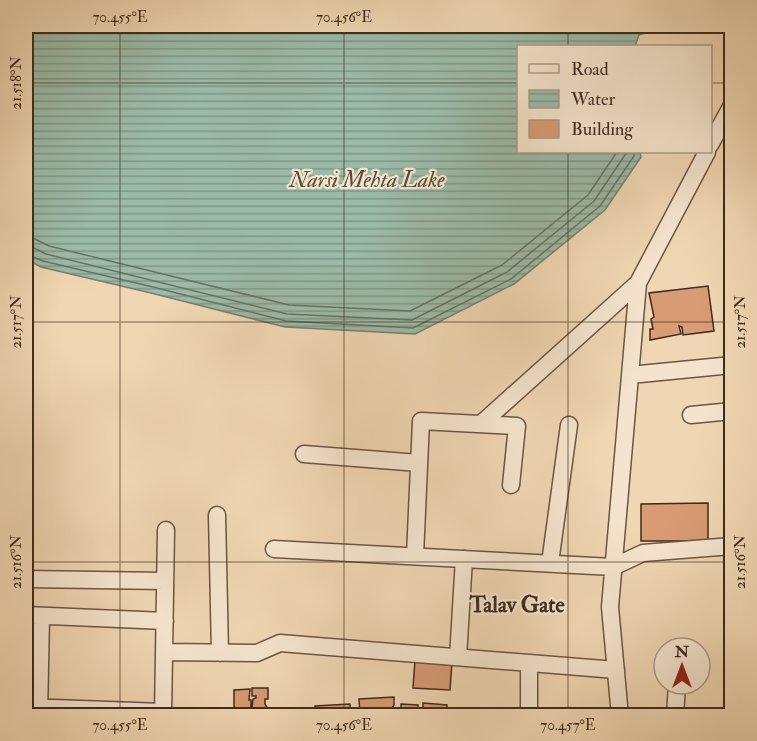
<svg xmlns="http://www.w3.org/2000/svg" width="757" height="741" viewBox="0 0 757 741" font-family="'IM FELL Double Pica',serif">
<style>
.water{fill:url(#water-rules);stroke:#768171;stroke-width:1.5}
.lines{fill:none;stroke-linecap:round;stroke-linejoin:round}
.shore{stroke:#6c7263;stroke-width:1.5}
.building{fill:#d89b73;stroke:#3e2b1f;stroke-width:1.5}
.minor-casing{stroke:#6a5644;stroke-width:19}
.minor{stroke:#f5e4cd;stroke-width:16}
.ticks{fill:none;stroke:#3e2b1f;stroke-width:1.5;stroke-opacity:0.45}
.labels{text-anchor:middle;stroke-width:4.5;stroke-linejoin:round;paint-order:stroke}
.water-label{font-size:22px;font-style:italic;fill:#554f41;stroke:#f5e4cd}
.neighbourhood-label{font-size:22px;font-weight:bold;fill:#3e2b1f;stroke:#f5e4cd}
.neatline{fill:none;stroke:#3e2b1f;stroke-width:2}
.ticks-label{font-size:15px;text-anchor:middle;fill:#3e2b1f}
</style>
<defs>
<pattern id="water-rules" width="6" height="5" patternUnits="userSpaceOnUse" patternTransform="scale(1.5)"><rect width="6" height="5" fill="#9bbaa7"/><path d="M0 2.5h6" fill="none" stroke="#809787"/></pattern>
</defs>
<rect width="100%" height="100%" fill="#f0d6b2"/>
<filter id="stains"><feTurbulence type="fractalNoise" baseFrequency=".00333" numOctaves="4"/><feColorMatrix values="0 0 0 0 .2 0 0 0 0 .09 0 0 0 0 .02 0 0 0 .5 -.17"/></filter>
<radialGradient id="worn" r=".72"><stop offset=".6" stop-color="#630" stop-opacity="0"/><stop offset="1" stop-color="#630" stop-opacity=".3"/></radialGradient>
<path class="water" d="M26,26H666L639,35L635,46H518V152H640L641,157L605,210L514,284L415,334L285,327L151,293L41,267L26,259Z"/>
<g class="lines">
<path class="shore" d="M26,237L35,239L49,246L289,305L410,311L502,265L588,195L617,152
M26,246L32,247L46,254L287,314L412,320L507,272L594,201L627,152
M26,254L43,261L153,287L286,321L413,328L511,279L600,206L634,156V152"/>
</g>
<path class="building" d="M708,286L714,331L683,335L682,327L679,326L681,334L650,340V329H653L651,319L654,317L649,293Z
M708,503V541H641V504Z
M415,660L452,662L450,690L413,688Z
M252,688H268V699H265V704L268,709L252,708L253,699L256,698V696H252Z
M250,689L249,700H251V708L234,709V690Z
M394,697V705L392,708L395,711L394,716H384L381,713L360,716L359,699Z
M423,703L447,705V716H418V708H423Z
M350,704L351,716H316L315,706Z
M401,704L418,705V716H401Z"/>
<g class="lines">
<defs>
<path id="minor" d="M710,145L732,105
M630,375L732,365
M691,415L732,411
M482,423L638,283L707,152
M304,454L419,463
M217,515L220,653
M274,549L613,567L643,553L732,546
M415,556L421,421L517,426L511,485
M550,563L569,425
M26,579L165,581
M26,615L165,621
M164,652L257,653L280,643L616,670
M458,657L464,559
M26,707L163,712
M39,716L41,616
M163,716L166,530
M529,716V663
M620,716L610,607L638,283
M675,716L677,684"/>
</defs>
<use href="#minor" class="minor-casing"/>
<use href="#minor" class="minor"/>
</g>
<path class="ticks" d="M120,26V716M344,26V716M568,26V46M26,83H518M710,83H732M568,152V716M26,322H732M26,562H732"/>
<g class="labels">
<g class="water-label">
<text x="367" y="187">Narsi Mehta Lake</text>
</g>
<g class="neighbourhood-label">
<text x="517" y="612">Talav Gate</text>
</g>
</g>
<rect width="757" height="741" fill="none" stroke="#f0d6b2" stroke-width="66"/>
<rect x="517" y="45" width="195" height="108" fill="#f5e4cd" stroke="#ac9a87" stroke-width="1.5"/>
<rect x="529" y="64" width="30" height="9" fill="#f5e4cd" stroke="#ac9a87" stroke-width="1.5"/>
<text x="571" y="75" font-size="18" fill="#3e2b1f">Road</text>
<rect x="529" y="90" width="30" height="18" fill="url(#water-rules)" stroke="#ac9a87" stroke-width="1.5"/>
<text x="571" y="105" font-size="18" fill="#3e2b1f">Water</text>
<rect x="529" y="120" width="30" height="18" fill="#d89b73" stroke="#ac9a87" stroke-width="1.5"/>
<text x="571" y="135" font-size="18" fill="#3e2b1f">Building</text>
<g transform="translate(682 666)"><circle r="28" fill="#f5e4cd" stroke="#ac9a87" stroke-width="1.5"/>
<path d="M0-4.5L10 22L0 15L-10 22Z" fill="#8f2418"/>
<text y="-9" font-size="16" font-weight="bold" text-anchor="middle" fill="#3e2b1f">N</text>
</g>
<rect x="33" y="33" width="691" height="675" class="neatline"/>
<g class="ticks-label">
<text x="120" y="22">70.455°E</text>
<text x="344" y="22">70.456°E</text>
<text transform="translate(16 83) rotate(-90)" y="5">21.518°N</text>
<text transform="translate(16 322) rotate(-90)" y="5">21.517°N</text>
<text transform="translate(740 322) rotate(-90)" y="5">21.517°N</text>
<text transform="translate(16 562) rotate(-90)" y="5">21.516°N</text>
<text transform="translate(740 562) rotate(-90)" y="5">21.516°N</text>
<text x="120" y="730">70.455°E</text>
<text x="344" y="730">70.456°E</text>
<text x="568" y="730">70.457°E</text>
</g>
<rect width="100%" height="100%" filter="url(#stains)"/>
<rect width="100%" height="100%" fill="url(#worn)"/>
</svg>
